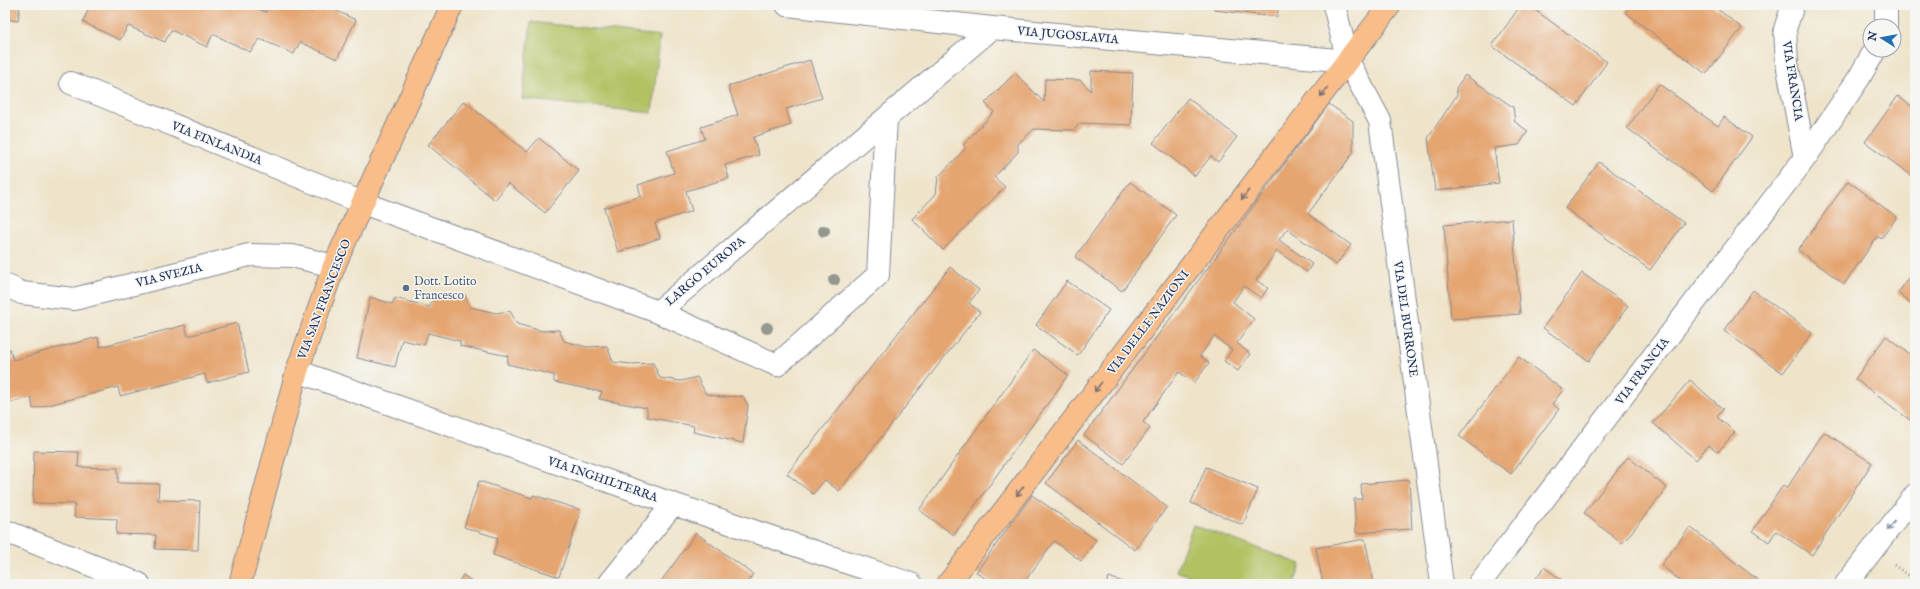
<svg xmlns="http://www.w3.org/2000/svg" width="1920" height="589" viewBox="0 0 1920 589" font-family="'IM FELL English',serif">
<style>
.green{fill:#b2c264;stroke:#667861}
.building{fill:#e5a571}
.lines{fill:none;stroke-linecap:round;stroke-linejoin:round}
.minor-casing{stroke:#858a94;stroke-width:24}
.major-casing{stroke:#858a94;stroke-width:24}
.path{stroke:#858a94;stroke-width:2.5;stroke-dasharray:1 3;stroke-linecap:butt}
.minor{stroke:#fff;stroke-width:22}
.major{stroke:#f8bd89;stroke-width:22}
.tree{fill:#939990}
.oneway{stroke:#7e6f71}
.oneway2{stroke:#8d97ae}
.service-dot{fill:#5c6f8a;stroke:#f6f6f2;stroke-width:1.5}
.labels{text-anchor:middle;stroke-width:3;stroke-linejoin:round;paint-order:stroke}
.street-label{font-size:12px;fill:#1b2f5e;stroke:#f6f6f2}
.service-label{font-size:12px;fill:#4e5e75;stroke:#f6f6f2;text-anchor:start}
</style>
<rect width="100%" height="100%" fill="#f6f6f2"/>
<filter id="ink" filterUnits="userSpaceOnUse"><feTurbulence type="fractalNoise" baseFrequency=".025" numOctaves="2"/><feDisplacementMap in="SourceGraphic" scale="8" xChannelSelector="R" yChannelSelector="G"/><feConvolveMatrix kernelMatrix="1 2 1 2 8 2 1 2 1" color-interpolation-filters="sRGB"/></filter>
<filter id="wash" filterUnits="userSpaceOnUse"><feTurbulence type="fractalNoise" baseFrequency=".012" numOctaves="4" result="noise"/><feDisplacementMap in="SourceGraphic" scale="16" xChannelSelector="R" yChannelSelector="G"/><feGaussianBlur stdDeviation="0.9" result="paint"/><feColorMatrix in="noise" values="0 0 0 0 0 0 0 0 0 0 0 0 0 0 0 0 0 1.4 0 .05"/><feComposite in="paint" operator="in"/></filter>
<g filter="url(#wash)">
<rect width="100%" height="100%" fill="#efe4ca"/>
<path class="green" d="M531,22L660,36L652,113L522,99Z
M1193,525L1301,564L1294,584H1213L1176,571Z"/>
<g id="blocks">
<path class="building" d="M5,5H20L18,21L5,19Z
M90,5H248L266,12L270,5H294L312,12L315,5H324L356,20L337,59L300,42L294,54L260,39L250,52L213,34L207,47L171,30L165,42L128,26L120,40L83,22Z
M1168,5H1179V7Z
M1214,5H1279L1277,17L1214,10Z
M1521,5H1528L1607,62L1576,106L1492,46Z
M1631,5H1712L1742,28L1706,74L1625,12Z
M810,60L822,98L786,109L791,125L753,137L759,155L725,165L729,178L686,191L692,211L655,223L660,238L618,252L604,208L641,196L638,185L674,173L667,151L705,139L701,127L738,115L728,86Z
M1091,71L1133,73L1131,125L1080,123L1074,130L1034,129L1018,144V152L994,177L1005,187L943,250L912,219L936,194L938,177L966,148L963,145L994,112L985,103L1015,73L1044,102L1045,79L1080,80L1091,91Z
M1465,75L1513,107L1515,122L1528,131L1519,145L1494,148L1499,183L1435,191L1428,138L1457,95L1456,88Z
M1659,84L1718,126L1724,117L1752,137L1713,191L1627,128Z
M1898,96L1915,109V178L1865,142Z
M1188,98L1237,137L1218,162L1211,156L1195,176L1153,143Z
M464,101L527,152L539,138L579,171L545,213L508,183L495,200L428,145Z
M1329,104L1353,121V153L1308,214L1351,245L1336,265L1287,229L1279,240L1312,264L1307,272L1277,251L1256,280L1268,288L1261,298L1244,286L1233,302L1254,319L1237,343L1250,354L1238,371L1224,361L1232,350L1214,336L1200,356L1209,363L1194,383L1179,372L1143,422L1150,428L1123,464L1084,435Z
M1599,162L1684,223L1650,270L1565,208Z
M1848,181L1897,217L1881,239L1878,236L1844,284L1798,250Z
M1130,182L1176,215L1122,291L1075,257Z
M1512,219L1520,314L1451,319L1444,225Z
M950,267L979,290L969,303L980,312L839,491L825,480L813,494L787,474Z
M1915,269V306L1898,293Z
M1582,273L1628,306L1589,361L1543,328Z
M1067,281L1109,310L1078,355L1036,325Z
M1753,290L1812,333L1783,373L1724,331Z
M465,295L470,307L496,313L510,311L517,324L542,331L559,330L564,341L587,347L607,346L613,362L631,364L653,363L660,378L681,381L697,377L706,394L721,397L743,396L748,405L743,443L693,432L694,426L647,417V408L599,399L602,392L554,382V375L507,364L508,356L460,346V341L428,333L424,345L402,340L395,367L357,358L370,297L392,304L395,298L430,307L434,296L450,299Z
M237,323L249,372L207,383L205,374L120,396L118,387L33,409L31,397L5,404V350L10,349L13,360L98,337L100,347L185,325L188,336Z
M1886,336L1915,358V412L1910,420L1855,379Z
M1033,350L1068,375L954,535L919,510Z
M1519,357L1563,390L1552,404L1559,409L1511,474L1459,436Z
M1690,380L1723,409L1717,417L1735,432L1718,452L1709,445L1696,460L1653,423Z
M1824,432L1872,463L1812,555L1776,531L1769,542L1753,531L1783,485L1787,488Z
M1078,440L1167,507L1135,550L1046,483Z
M34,451L79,452L78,467L118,468V483L159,484L158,500L200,501L198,550L155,549L156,535L116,534L117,519L74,517L75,504L33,503Z
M1628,457L1667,488L1622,544L1584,513Z
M1206,467L1258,489L1243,525L1191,503Z
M1409,480L1412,529L1356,533L1354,499H1362L1361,484Z
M479,481L532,498L533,495L581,510L559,577L493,555L498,538L464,527Z
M1032,495L1096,540L1081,561L1054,541L1023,584H993L976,572Z
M1690,527L1763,584H1684L1661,565Z
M696,533L753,574L746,584H659Z
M1365,539L1374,584H1323L1316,548Z
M1544,567L1567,584H1532Z
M463,575L476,584H457Z
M1109,577L1128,584H1106Z"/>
</g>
</g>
<g filter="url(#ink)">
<use href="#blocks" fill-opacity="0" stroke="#858a94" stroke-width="1"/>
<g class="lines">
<defs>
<path id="minor" d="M787,5L992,28L1348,61
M1334,5L1348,61L1380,121L1442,584
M1793,5L1785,29L1787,63L1805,158
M1886,26V5
M71,83L363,203L658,312L992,28
M5,285L22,293L74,299L249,255L292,256L334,266
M658,312L777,365L878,275L886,118
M297,371L673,504L911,584
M5,531L139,584
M609,584L673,504
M1479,584L1805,158L1859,78L1875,50
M1846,584L1915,495"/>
<path id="major" d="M240,584L297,371L334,266L452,5
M948,584L1390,5"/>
</defs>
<use href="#minor" class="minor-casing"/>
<use href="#major" class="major-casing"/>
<path class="path" d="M1894,565L1915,581"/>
<use href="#minor" class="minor"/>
<use href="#major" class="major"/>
</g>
<g class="tree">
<circle cx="824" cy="231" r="6"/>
<circle cx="834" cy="280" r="6"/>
<circle cx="767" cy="328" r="6"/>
</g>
<defs><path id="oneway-shaft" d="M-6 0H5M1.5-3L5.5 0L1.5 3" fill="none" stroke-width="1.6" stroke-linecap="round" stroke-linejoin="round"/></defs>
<g class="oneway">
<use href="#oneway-shaft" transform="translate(1324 92) rotate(128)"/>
<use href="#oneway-shaft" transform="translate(1245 195) rotate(127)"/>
<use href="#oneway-shaft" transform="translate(1098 387) rotate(127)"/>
<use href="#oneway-shaft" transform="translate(1020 491) rotate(127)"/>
</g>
<use class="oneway2" href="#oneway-shaft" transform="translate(1891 526) rotate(128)"/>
</g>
<circle class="service-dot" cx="406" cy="288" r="4"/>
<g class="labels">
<g class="street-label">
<text transform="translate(1068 35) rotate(5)" y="4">VIA JUGOSLAVIA</text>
<text transform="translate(1793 81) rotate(81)" y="4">VIA FRANCIA</text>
<text transform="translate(217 143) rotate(22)" y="4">VIA FINLANDIA</text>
<text transform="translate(705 271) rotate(-40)" y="4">LARGO EUROPA</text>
<text transform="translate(169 275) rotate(-14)" y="4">VIA SVEZIA</text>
<text transform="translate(324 299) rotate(-69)" y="4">VIA SAN FRANCESCO</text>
<text transform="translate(1406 319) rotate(82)" y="4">VIA DEL BURRONE</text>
<text transform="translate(1148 322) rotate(-53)" y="4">VIA DELLE NAZIONI</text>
<text transform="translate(1642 371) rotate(-53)" y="4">VIA FRANCIA</text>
<text transform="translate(603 479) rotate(19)" y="4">VIA INGHILTERRA</text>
</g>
<g class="service-label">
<text x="414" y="285">Dott. Lotito<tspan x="414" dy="14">Francesco</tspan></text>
</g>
</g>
<rect width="1920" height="589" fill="none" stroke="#f6f6f2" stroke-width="20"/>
<g transform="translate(1882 38) rotate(281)"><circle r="19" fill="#f6f6f2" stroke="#9ea6b7"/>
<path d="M0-3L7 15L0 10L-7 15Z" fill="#1f6fb2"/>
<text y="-6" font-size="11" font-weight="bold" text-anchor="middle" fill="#1b2f5e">N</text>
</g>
</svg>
